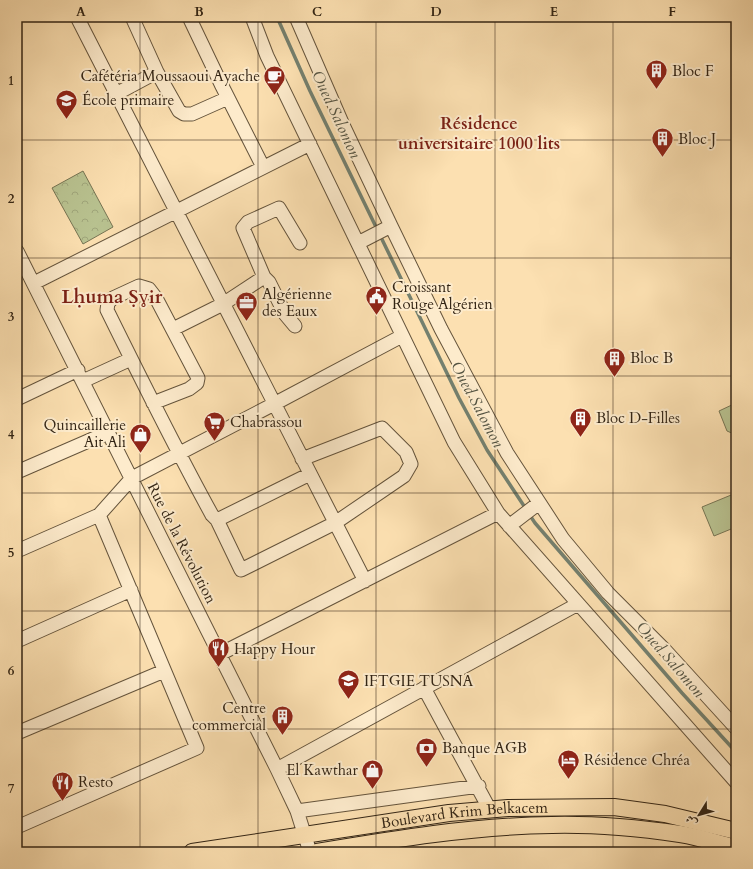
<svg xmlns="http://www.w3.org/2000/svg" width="753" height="869" viewBox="0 0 753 869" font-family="Cardo,Amiri,serif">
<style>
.forest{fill:url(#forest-crowns);stroke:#767453}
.pitch{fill:#b9c391;stroke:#767453}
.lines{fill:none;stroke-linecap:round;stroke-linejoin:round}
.stream{stroke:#74806f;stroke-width:3.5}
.minor-casing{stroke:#65543c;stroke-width:15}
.major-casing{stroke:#332515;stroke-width:18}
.minor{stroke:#fdebcc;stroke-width:13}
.major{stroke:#fce0b1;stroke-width:16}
.grid{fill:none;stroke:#332515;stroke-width:1;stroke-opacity:0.55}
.labels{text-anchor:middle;stroke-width:4;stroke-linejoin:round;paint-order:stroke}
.poi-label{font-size:15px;fill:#332515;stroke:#fdebcc;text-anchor:start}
.street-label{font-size:15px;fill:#332515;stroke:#fdebcc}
.water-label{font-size:16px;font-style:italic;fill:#535342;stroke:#fdebcc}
.quarter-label{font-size:17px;font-weight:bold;fill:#7a1f14;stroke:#fdebcc}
.district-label{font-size:19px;font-weight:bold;fill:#7a1f14;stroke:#fdebcc}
.neatline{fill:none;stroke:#332515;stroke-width:1.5}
.grid-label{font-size:13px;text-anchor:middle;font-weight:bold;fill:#332515}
</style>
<defs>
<pattern id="forest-crowns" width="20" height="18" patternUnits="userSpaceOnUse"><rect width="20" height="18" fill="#b9c391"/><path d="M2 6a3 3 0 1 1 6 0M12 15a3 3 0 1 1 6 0" fill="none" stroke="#a0a77c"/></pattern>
</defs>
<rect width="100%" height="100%" fill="#fce0b1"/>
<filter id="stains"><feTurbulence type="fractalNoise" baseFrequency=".005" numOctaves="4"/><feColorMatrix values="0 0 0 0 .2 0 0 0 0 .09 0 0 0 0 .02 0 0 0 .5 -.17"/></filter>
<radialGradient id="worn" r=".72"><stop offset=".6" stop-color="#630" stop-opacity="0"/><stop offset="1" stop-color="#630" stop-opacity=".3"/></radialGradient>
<path class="forest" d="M83,171L113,227L83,244L52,188Z"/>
<path class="pitch" d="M736,403V437L734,434L727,431L719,411Z
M736,493V527L714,536L702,507Z"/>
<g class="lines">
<path class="stream" d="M277,17L310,91L459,398L487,450L526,509
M529,514L535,523L682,693L736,752"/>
<defs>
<path id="minor" d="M77,17L365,581
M189,17L221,84L263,167
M252,17L267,56L454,442L498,513L736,782
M296,17L343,125L391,226L441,329L507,453L563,539L608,593L664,649L736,728
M157,72L179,111L184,114H192L228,98
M116,94L157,72L132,17
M358,243L391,226
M17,251L277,769L297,811L310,852
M34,283L310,144
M295,326L285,314L269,282L264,277L243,228L248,222L279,208L300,243
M173,329L223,304L264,277
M83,381L131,359
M17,399L78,370
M153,403L189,389L197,383L198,378L156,298L149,289L139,286L113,298L108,303L107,310C141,379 175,448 212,515L217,520L241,570L335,523L404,476L411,464L406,452L382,428L302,459
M17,472L109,432
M217,520L310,474
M509,526L539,503
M17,551L99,515L132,478L274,404L402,336
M17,641L131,590
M220,654L498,513
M424,688L490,810
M17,733L164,671
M277,769L578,604
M297,811L479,786
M17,827L197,748L99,515"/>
<g id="major">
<path id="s1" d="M192,852L449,813L508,808L614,807L665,814L736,831"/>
<path d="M317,852C395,839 473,826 552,825C595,824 638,828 680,834C699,837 717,843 736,848"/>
</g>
</defs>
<use href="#minor" class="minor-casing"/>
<use href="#major" class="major-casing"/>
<use href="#minor" class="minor"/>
<use href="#major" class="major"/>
</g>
<path class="grid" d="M140,17V852M258,17V852M376,17V852M495,17V852M613,17V852M17,140H736M17,258H736M17,376H736M17,493H736M17,611H736M17,729H736"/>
<defs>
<symbol id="building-pin" viewBox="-11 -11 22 30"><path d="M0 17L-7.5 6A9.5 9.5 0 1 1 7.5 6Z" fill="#8f2418" stroke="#fdebcc"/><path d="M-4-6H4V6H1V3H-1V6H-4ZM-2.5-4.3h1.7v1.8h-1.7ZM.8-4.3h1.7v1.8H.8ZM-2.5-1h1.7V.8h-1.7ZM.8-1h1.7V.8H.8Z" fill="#fff"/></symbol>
<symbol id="cafe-pin" viewBox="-11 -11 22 30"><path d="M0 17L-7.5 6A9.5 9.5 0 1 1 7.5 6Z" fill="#8f2418" stroke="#fdebcc"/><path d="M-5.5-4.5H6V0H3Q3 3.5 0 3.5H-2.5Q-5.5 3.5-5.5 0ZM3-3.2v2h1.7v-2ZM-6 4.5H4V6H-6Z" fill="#fff"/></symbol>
<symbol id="school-pin" viewBox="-11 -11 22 30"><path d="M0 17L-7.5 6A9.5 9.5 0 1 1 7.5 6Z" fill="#8f2418" stroke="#fdebcc"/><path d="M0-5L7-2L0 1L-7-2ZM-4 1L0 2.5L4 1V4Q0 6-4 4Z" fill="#fff"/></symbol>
<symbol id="civic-pin" viewBox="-11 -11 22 30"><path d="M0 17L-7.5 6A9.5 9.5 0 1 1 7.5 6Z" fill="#8f2418" stroke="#fdebcc"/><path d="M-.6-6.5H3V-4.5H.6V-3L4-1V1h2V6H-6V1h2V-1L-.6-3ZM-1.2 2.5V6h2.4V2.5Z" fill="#fff"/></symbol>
<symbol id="office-pin" viewBox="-11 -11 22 30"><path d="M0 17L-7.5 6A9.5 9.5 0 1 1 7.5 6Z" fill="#8f2418" stroke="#fdebcc"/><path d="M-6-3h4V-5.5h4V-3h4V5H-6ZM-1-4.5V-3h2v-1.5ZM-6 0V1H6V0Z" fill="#fff"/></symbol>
<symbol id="supermarket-pin" viewBox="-11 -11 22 30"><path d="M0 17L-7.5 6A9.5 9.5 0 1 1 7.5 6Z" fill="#8f2418" stroke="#fdebcc"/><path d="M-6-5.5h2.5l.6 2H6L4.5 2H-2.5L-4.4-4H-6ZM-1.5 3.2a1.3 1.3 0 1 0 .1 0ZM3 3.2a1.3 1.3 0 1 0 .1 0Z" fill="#fff"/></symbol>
<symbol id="shop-pin" viewBox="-11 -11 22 30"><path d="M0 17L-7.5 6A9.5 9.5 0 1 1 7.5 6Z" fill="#8f2418" stroke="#fdebcc"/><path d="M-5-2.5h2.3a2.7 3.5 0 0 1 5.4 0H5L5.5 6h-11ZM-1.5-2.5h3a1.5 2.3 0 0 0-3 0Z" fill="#fff"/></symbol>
<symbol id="restaurant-pin" viewBox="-11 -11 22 30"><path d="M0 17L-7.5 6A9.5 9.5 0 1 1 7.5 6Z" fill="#8f2418" stroke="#fdebcc"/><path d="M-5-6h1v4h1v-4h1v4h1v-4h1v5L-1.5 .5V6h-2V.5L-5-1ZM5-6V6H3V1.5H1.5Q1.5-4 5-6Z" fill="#fff"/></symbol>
<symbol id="bank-pin" viewBox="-11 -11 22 30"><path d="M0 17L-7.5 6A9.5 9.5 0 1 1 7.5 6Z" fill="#8f2418" stroke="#fdebcc"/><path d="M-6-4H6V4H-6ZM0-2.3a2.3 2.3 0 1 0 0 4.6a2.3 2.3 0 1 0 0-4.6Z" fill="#fff"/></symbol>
<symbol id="hotel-pin" viewBox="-11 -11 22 30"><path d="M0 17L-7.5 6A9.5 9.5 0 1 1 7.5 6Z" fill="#8f2418" stroke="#fdebcc"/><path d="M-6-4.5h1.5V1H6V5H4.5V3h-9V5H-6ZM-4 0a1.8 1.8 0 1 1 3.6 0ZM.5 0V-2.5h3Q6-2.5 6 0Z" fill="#fff"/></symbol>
</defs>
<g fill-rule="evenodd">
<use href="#building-pin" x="644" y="58" width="25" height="34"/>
<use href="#cafe-pin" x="262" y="64" width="25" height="34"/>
<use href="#school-pin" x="54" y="88" width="25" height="34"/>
<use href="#building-pin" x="650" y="126" width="25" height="34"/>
<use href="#civic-pin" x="364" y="284" width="25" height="34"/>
<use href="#office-pin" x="234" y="290" width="25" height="34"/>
<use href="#building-pin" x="602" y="346" width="25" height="34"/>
<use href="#building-pin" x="568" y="406" width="25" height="34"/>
<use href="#supermarket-pin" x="202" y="410" width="25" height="34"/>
<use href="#shop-pin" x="128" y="422" width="25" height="34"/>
<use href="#restaurant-pin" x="206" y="636" width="25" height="34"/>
<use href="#school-pin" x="336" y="668" width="25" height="34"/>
<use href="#building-pin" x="270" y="704" width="25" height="34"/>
<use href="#bank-pin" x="414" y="736" width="25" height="34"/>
<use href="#hotel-pin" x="556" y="748" width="25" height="34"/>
<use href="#shop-pin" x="360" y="758" width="25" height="34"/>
<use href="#restaurant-pin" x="50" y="770" width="25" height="34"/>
</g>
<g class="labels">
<g class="poi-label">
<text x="672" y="76">Bloc F</text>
<text x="260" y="81" text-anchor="end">Cafétéria Moussaoui Ayache</text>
<text x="82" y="105">École primaire</text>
<text x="678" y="144">Bloc J</text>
<text x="392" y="292">Croissant<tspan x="392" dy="17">Rouge Algérien</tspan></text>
<text x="262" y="299">Algérienne<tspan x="262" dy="17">des Eaux</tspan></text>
<text x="630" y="363">Bloc B</text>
<text x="596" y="423">Bloc D-Filles</text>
<text x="230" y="427">Chabrassou</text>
<text x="126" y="430" text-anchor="end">Quincaillerie<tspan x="126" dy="17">Ait Ali</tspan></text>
<text x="234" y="654">Happy Hour</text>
<text x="364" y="686">IFTGIE TUSNA</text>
<text x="266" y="713" text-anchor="end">Centre<tspan x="266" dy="17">commercial</tspan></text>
<text x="442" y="753">Banque AGB</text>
<text x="584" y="765">Résidence Chréa</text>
<text x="358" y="775" text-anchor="end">El Kawthar</text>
<text x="78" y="787">Resto</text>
</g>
<g class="street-label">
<text transform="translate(182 543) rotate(63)" y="5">Rue de la Révolution</text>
<text dy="5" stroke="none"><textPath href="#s1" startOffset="275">Boulevard Krim Belkacem</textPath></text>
</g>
<g class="water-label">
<text transform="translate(337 114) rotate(65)" y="6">Oued Salomon</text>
<text transform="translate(478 404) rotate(62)" y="6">Oued Salomon</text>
<text transform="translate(671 659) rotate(49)" y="6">Oued Salomon</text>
</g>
<g class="quarter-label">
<text x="479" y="129">Résidence<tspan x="479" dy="20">universitaire 1000 lits</tspan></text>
</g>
<g class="district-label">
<text x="112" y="303">Lḥuma Ṣɣir</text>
</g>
</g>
<rect width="753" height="869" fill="none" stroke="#fce0b1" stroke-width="44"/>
<g transform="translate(699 815) rotate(233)" stroke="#fdebcc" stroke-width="3" paint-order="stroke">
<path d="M0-3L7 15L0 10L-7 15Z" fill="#332515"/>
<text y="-6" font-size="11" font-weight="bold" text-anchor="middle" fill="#332515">ش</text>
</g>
<rect x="22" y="22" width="709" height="825" class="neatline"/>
<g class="grid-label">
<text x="81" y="16">A</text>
<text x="199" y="16">B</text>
<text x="317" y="16">C</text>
<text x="436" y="16">D</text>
<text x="554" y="16">E</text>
<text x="672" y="16">F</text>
<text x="11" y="85">1</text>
<text x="11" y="203">2</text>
<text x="11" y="321">3</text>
<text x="11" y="439">4</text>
<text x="11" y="557">5</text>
<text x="11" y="675">6</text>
<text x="11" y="793">7</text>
</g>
<rect width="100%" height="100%" filter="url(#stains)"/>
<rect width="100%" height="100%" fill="url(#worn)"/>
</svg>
